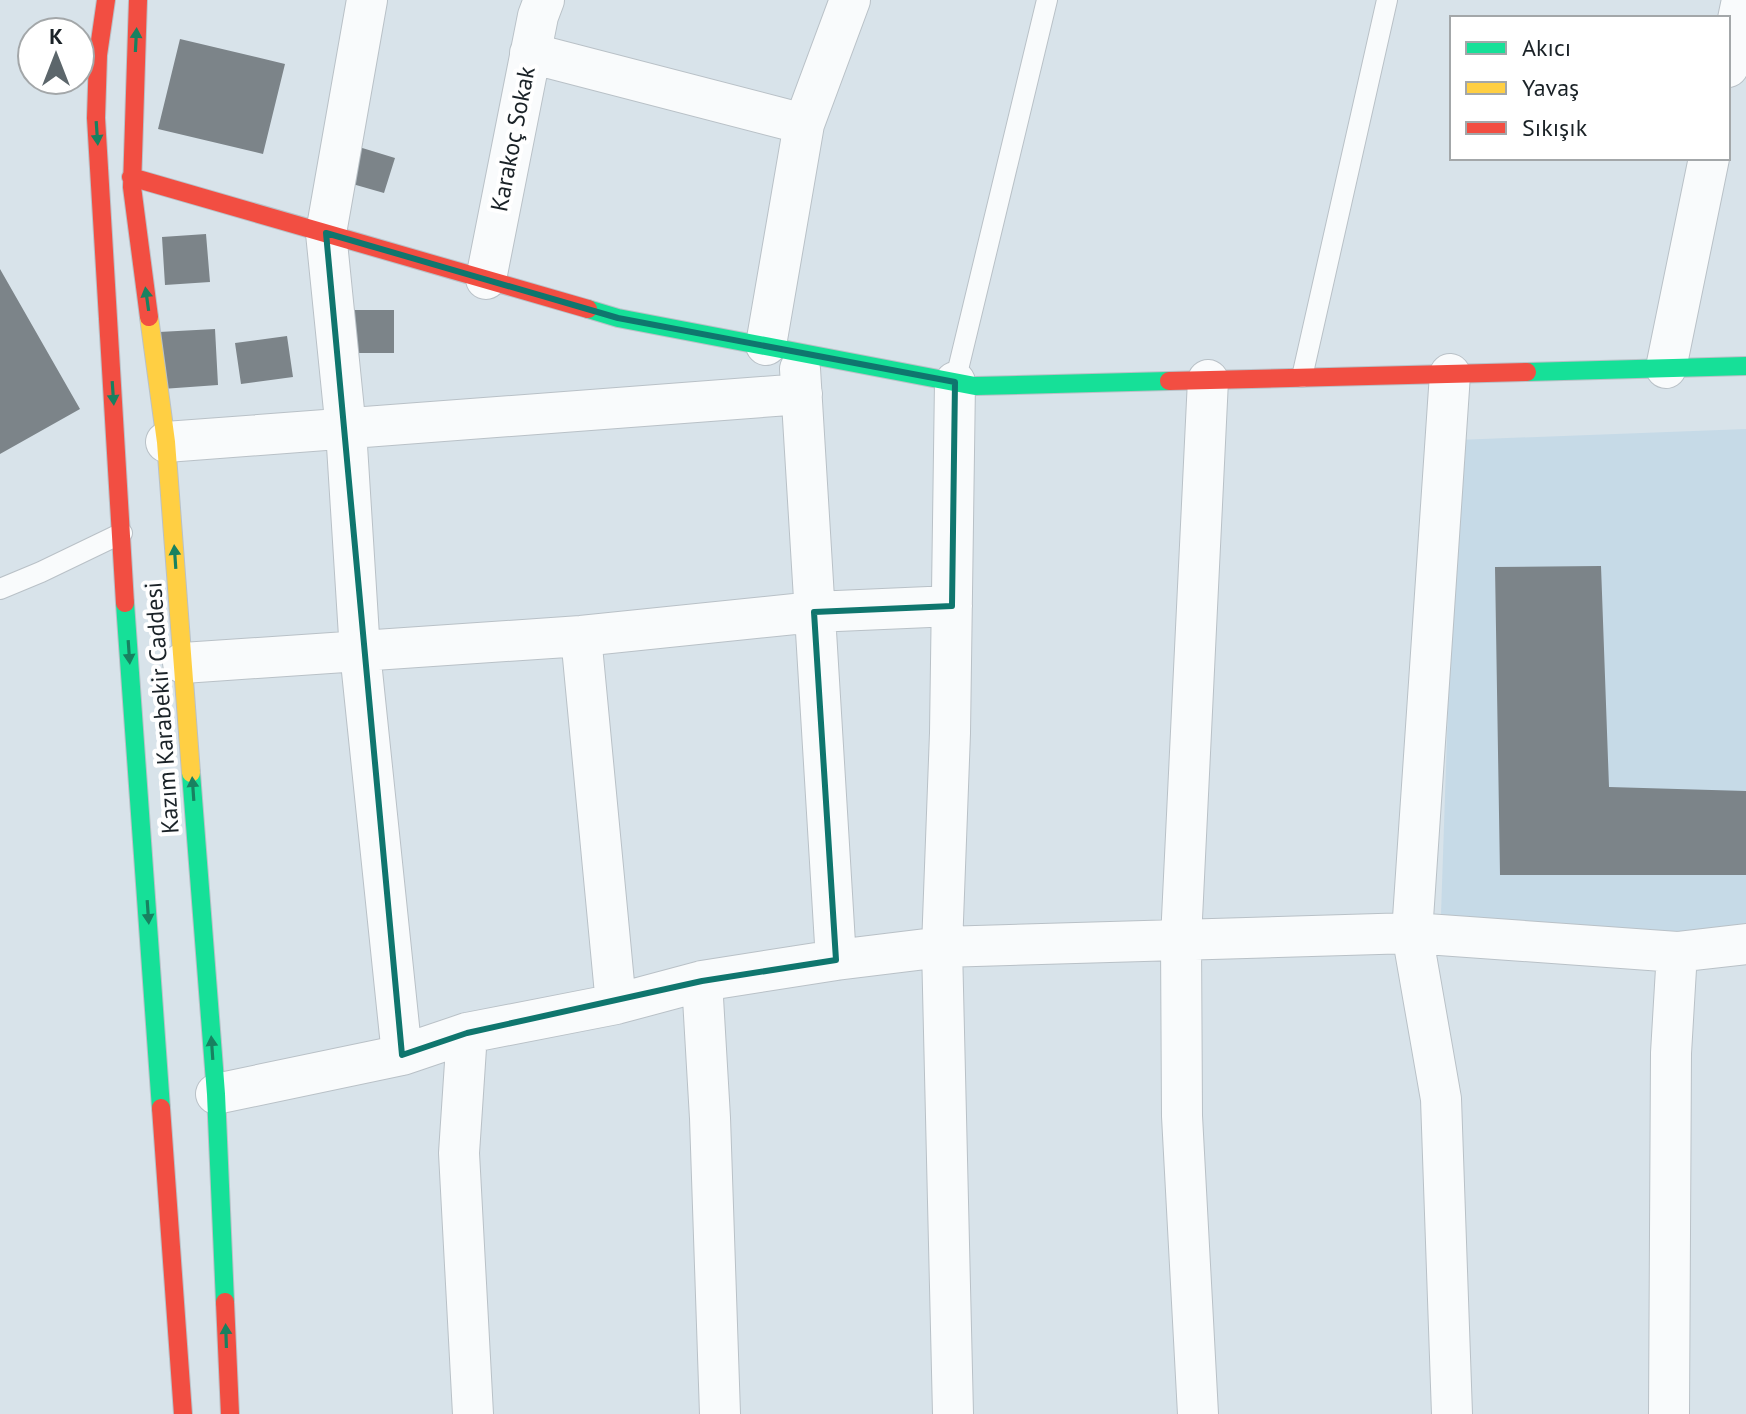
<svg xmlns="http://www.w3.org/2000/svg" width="1746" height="1414" viewBox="0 0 1746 1414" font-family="'PT Sans',sans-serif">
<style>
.built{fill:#c6dae7}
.building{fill:#7c8489}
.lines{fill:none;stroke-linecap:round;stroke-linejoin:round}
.lane-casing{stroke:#b9c1c7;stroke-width:22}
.street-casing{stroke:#b9c1c7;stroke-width:42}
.fast-casing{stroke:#b9c1c7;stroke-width:20}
.slow-casing{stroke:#b9c1c7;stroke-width:20}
.jam-casing{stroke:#b9c1c7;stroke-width:20}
.lane{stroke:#f9fbfc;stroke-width:20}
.street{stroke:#f9fbfc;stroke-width:40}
.fast{stroke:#16e098;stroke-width:18}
.slow{stroke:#ffcf43;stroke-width:18}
.jam{stroke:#f24e42;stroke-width:18}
.oneway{fill:#188160}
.marked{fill:none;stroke:#0f766e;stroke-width:6;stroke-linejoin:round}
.labels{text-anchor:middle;stroke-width:8;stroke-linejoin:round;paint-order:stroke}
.street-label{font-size:24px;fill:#1a2227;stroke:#fff}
</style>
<rect width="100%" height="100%" fill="#d8e3ea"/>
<path class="built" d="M1746,429V928L1440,944L1457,440Z"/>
<path class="building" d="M180,39L285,64L263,154L158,129Z
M359,147L395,158L384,193L349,183Z
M206,234L210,282L165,285L162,237Z
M0,269L80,409L0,454Z
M349,310H394V353H349Z
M215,329L218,385L162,389L159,332Z
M287,336L293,377L241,384L235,343Z
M1601,566L1609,787L1746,791V875H1500L1495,567Z"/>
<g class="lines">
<defs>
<path id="lane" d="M1302,377L1387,0
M955,382L1047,0
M0,589L41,572L122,533"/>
<path id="street" d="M367,0L326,233L346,430L360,652L402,1055
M530,53L804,124
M1728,67L1742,0
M486,279L538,16L544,0
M766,345L804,124L850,0
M1666,368L1709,158
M800,369L836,960
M1450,374L1412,933L1441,1099L1452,1414
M166,442L802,394
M581,636L616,1004
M183,663L581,636L814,612L952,606
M702,981L710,1118L720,1414
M467,1033L459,1153L473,1414
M216,1094L402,1055L467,1033L616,1004L702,981L836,960L942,947L1412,933L1677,952L1746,944
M953,1414L942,947L950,733L955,382
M1198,1414L1182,1116L1181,939L1208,380
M1669,1414L1671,1053L1677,952"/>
<path id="fast" d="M588,309L618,318L975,386L1169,381
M1527,372L1746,366
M125,603L161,1108
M191,773L216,1094L225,1302"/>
<path id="slow" d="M149,317L166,442L191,773"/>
<path id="jam" d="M106,0L98,55L96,118L125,603
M138,0L132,187L149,317
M131,177L588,309
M1169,381L1527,372
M161,1108L183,1414
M225,1302L230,1414"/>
</defs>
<use href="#lane" class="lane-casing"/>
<use href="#street" class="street-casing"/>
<use href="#fast" class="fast-casing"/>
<use href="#slow" class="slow-casing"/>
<use href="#jam" class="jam-casing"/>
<use href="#lane" class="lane"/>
<use href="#street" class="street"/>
<use href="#fast" class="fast"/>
<use href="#slow" class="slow"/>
<use href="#jam" class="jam"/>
</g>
<defs><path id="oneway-solid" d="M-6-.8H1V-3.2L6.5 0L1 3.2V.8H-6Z" transform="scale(2)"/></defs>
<g class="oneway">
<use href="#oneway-solid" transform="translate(136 40) rotate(-87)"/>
<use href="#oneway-solid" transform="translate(97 133) rotate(86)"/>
<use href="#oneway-solid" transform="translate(147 299) rotate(-98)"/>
<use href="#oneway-solid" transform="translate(113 393) rotate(86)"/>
<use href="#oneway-solid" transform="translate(175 557) rotate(-94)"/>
<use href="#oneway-solid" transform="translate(129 652) rotate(86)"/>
<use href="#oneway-solid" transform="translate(193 789) rotate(-94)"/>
<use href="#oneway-solid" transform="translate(148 912) rotate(86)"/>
<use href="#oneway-solid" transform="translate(212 1048) rotate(-94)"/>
<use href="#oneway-solid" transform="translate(226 1336) rotate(-92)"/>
</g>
<path class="marked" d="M326,233L618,318L955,382L952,606L814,612L836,960L702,981L467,1033L402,1055Z"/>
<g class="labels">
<g class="street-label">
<text transform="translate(513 139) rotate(-79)" y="8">Karakoç Sokak</text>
<text transform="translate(162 708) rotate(-94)" y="8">Kazım Karabekir Caddesi</text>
</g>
</g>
<rect x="1450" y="16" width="280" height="144" fill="#ffffff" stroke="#a3a7a9" stroke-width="2"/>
<rect x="1466" y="42" width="40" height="12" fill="#16e098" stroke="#a3a7a9" stroke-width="2"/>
<text x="1522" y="56" font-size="24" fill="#1a2227">Akıcı</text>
<rect x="1466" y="82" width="40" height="12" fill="#ffcf43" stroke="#a3a7a9" stroke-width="2"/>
<text x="1522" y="96" font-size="24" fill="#1a2227">Yavaş</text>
<rect x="1466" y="122" width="40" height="12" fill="#f24e42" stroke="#a3a7a9" stroke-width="2"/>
<text x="1522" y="136" font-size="24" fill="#1a2227">Sıkışık</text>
<g transform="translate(56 56)"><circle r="38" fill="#ffffff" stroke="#a3a7a9" stroke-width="2"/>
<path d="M0-6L14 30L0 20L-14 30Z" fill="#5c666b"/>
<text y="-12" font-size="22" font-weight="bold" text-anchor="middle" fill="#1a2227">K</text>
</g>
</svg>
